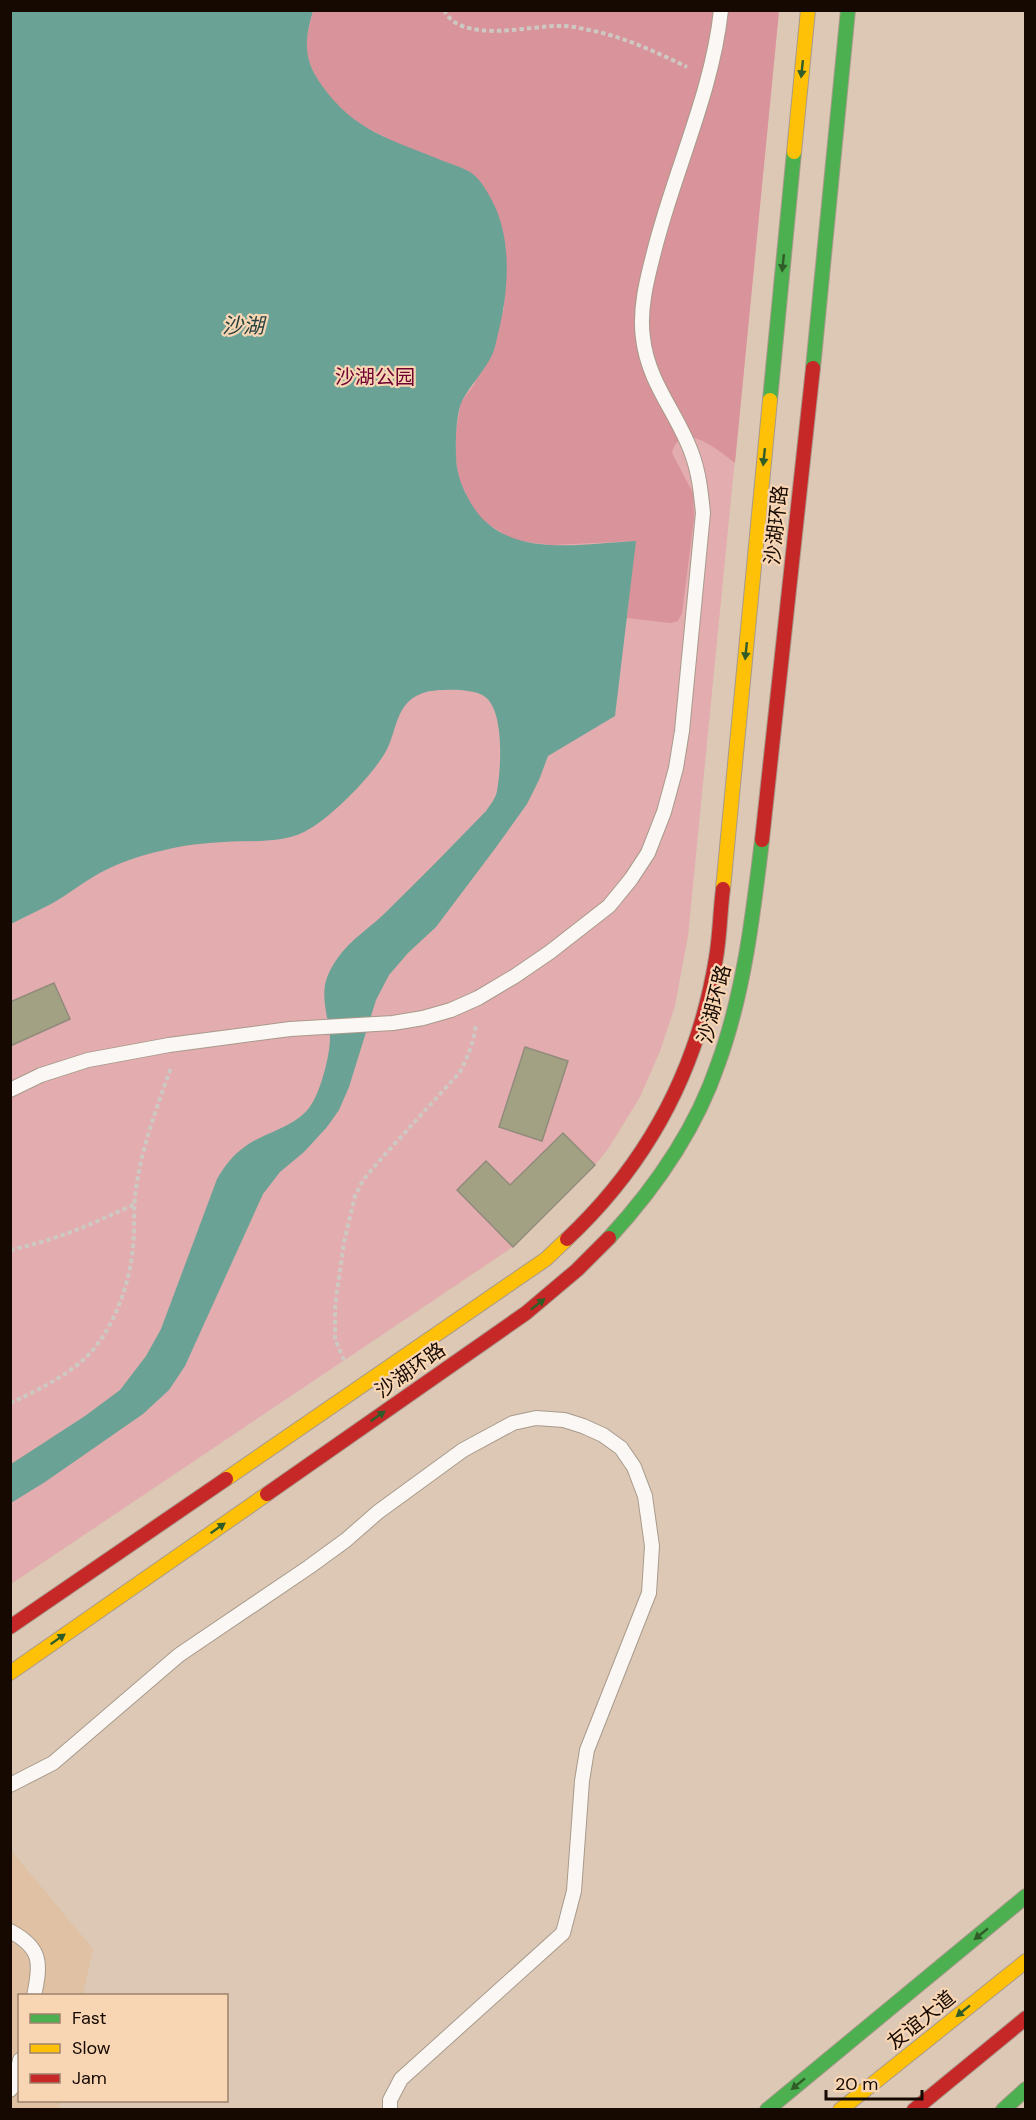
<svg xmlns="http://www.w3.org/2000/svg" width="1036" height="2120" viewBox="0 0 1036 2120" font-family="'DM Sans','Noto Sans SC',sans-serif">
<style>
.built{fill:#e0c1a3}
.green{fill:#e3acae}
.forest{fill:#d9939a}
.water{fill:#6ba296}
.building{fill:#a3a184;stroke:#918b7b;stroke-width:1.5}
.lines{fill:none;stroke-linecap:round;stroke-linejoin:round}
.lane-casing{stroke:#a99a8b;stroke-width:16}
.fast-casing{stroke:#a99a8b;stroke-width:16}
.slow-casing{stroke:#a99a8b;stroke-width:16}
.jam-casing{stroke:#a99a8b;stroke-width:16}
.path{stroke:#cec8c3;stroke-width:4;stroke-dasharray:4.5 3;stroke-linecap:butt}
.lane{stroke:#faf7f4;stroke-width:14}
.fast{stroke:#4caf50;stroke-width:14}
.slow{stroke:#ffc107;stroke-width:14}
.jam{stroke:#c62828;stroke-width:14}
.oneway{fill:#305c28}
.labels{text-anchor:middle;stroke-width:4.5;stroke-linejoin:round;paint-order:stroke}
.park-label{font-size:20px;fill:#6e0230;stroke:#f8d5b3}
.street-label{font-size:20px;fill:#150901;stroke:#f8d5b3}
.water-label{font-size:21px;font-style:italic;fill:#27423f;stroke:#f8d5b3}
</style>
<rect width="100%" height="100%" fill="#dcc8b5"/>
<path class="built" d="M10,1849L93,1949L83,1995L20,1996V2100L61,2101L59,2109H11Z"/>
<path class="green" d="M11,11H779L688,936L675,1006L660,1051L640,1097L608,1149L595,1165L513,1247L11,1584Z"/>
<path class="forest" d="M313,11H779L735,463C719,451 681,418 672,453L693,493L694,518L682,613L678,621L670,623L627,618L635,541L551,545L513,540L485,522L473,510L466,494L458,477L456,457V432L461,402L474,385L504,309L506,247L387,138L354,121L336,105L316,78L308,59L305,45Z"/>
<path class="water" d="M11,11H313C304,42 303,60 323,87C354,130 389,139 436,158C447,163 460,166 470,172C482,180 490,196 496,209C512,247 508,294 498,334C496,341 495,349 492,355C484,372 470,385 462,401C455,416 455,452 457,468C459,479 463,489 468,498C500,561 577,544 636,541L615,716L548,756L539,780L527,804L494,850L436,927L408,953L389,975L376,1000L349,1087L339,1110L327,1127L304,1152L280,1172L263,1194L185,1366L169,1390L143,1414L45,1482L11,1503V1464L85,1416L120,1390L146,1356L161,1329L217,1179C224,1167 232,1156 243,1148C264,1132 292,1129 309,1108C320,1094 330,1056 330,1038C329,1018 319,995 328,975C341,946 361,935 383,915C418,881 452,846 486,811C490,805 496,798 497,791C501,769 505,710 484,696C472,688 439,689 426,692C394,701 398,731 385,753C370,778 330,819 304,832C280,844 250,840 224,842C204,843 184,845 165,850C141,855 114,864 93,877C79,885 66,896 51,904C38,911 24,917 11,924Z"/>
<path class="building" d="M54,983L70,1019L10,1046V1002Z
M525,1047L568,1061L542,1141L499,1127Z
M563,1133L595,1165L513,1247L457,1190L486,1161L510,1185Z"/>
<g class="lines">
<defs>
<path id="lane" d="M10,1090L41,1075L88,1060L169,1045L290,1029L393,1023L423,1018L451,1010L478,998L515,976L550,952L609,906L631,879L648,853L664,812L676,768L682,731L703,513C701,493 699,473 692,454C678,414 648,383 643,338C639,309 647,279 654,252C674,171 712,94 721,10
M10,1785L53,1763L179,1655L309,1567L346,1540L378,1512L463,1450L513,1423L536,1418L564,1420L583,1426L603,1435L621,1448L634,1467L645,1496L652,1546L649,1593L587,1750L582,1781L574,1891L563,1933L401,2079L390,2100V2110
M10,1931C42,1948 41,1963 34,1996
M10,2090L14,2085L20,2060"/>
<path id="fast" d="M813,368L848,10
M770,400L794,152
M609,1238C655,1188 696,1129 718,1064C744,993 753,915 762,840
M767,2110L1026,1896
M1003,2110L1026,2089"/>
<path id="slow" d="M794,152L808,10
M723,889L770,400
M226,1479L546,1259L567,1239
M10,1673L267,1494
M840,2110L1026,1961"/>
<path id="jam" d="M762,840L813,368
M567,1239C649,1162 698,1069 716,958C720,935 720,912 723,889
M267,1494L526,1313L577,1270L609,1238
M10,1627L226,1479
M914,2110L1026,2018"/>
</defs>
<use href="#lane" class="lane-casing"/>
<use href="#fast" class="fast-casing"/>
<use href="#slow" class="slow-casing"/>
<use href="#jam" class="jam-casing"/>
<path class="path" d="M444,10C461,45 531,25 561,26C568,26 576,27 584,29C620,35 654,51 687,67
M10,1250C57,1240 92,1224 135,1204
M344,1360L335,1339V1306L344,1242L355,1196L363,1180L380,1160L460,1072C468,1056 474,1042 476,1024
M10,1403C35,1392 60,1379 81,1362C112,1335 129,1287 133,1248C135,1228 133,1208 136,1189C142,1146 157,1107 171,1067"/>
<use href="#lane" class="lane"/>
<use href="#fast" class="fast"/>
<use href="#slow" class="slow"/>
<use href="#jam" class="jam"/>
</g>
<defs><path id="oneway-solid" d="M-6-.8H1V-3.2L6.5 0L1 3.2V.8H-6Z" transform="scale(1.5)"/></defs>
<g class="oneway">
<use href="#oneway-solid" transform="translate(802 69) rotate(96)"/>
<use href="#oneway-solid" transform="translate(783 263) rotate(96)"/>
<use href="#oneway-solid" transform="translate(764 457) rotate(96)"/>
<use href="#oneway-solid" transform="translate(746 651) rotate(96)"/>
<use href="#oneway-solid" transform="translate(538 1304) rotate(-38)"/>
<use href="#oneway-solid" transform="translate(378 1416) rotate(-35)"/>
<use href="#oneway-solid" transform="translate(218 1528) rotate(-35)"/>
<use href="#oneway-solid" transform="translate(58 1639) rotate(-35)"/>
<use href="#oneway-solid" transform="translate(981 1934) rotate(141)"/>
<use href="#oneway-solid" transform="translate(963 2011) rotate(141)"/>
<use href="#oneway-solid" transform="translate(798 2084) rotate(141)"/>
</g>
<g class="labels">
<g class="park-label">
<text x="375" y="384">沙湖公园</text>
</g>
<g class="street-label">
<text transform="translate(776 525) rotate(-84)" y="7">沙湖环路</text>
<text transform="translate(714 1004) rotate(-76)" y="7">沙湖环路</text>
<text transform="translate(410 1370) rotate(-35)" y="7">沙湖环路</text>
<text transform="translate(921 2020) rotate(-39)" y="7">友谊大道</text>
</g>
<g class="water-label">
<text x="243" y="333">沙湖</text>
</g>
</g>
<rect width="1036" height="2120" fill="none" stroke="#150901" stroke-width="24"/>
<rect x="18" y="1994" width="210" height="108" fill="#f8d5b3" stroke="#9d836c" stroke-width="1.5"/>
<rect x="30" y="2014" width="30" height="9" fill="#4caf50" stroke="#9d836c" stroke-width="1.5"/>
<text x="72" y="2024" font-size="18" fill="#150901">Fast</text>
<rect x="30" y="2044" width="30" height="9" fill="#ffc107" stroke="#9d836c" stroke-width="1.5"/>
<text x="72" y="2054" font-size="18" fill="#150901">Slow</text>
<rect x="30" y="2074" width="30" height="9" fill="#c62828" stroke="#9d836c" stroke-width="1.5"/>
<text x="72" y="2084" font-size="18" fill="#150901">Jam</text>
<path d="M826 2090v9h96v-9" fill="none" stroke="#150901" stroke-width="3"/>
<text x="835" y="2090" font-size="18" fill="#150901" stroke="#f8d5b3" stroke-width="4.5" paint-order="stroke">20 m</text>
</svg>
